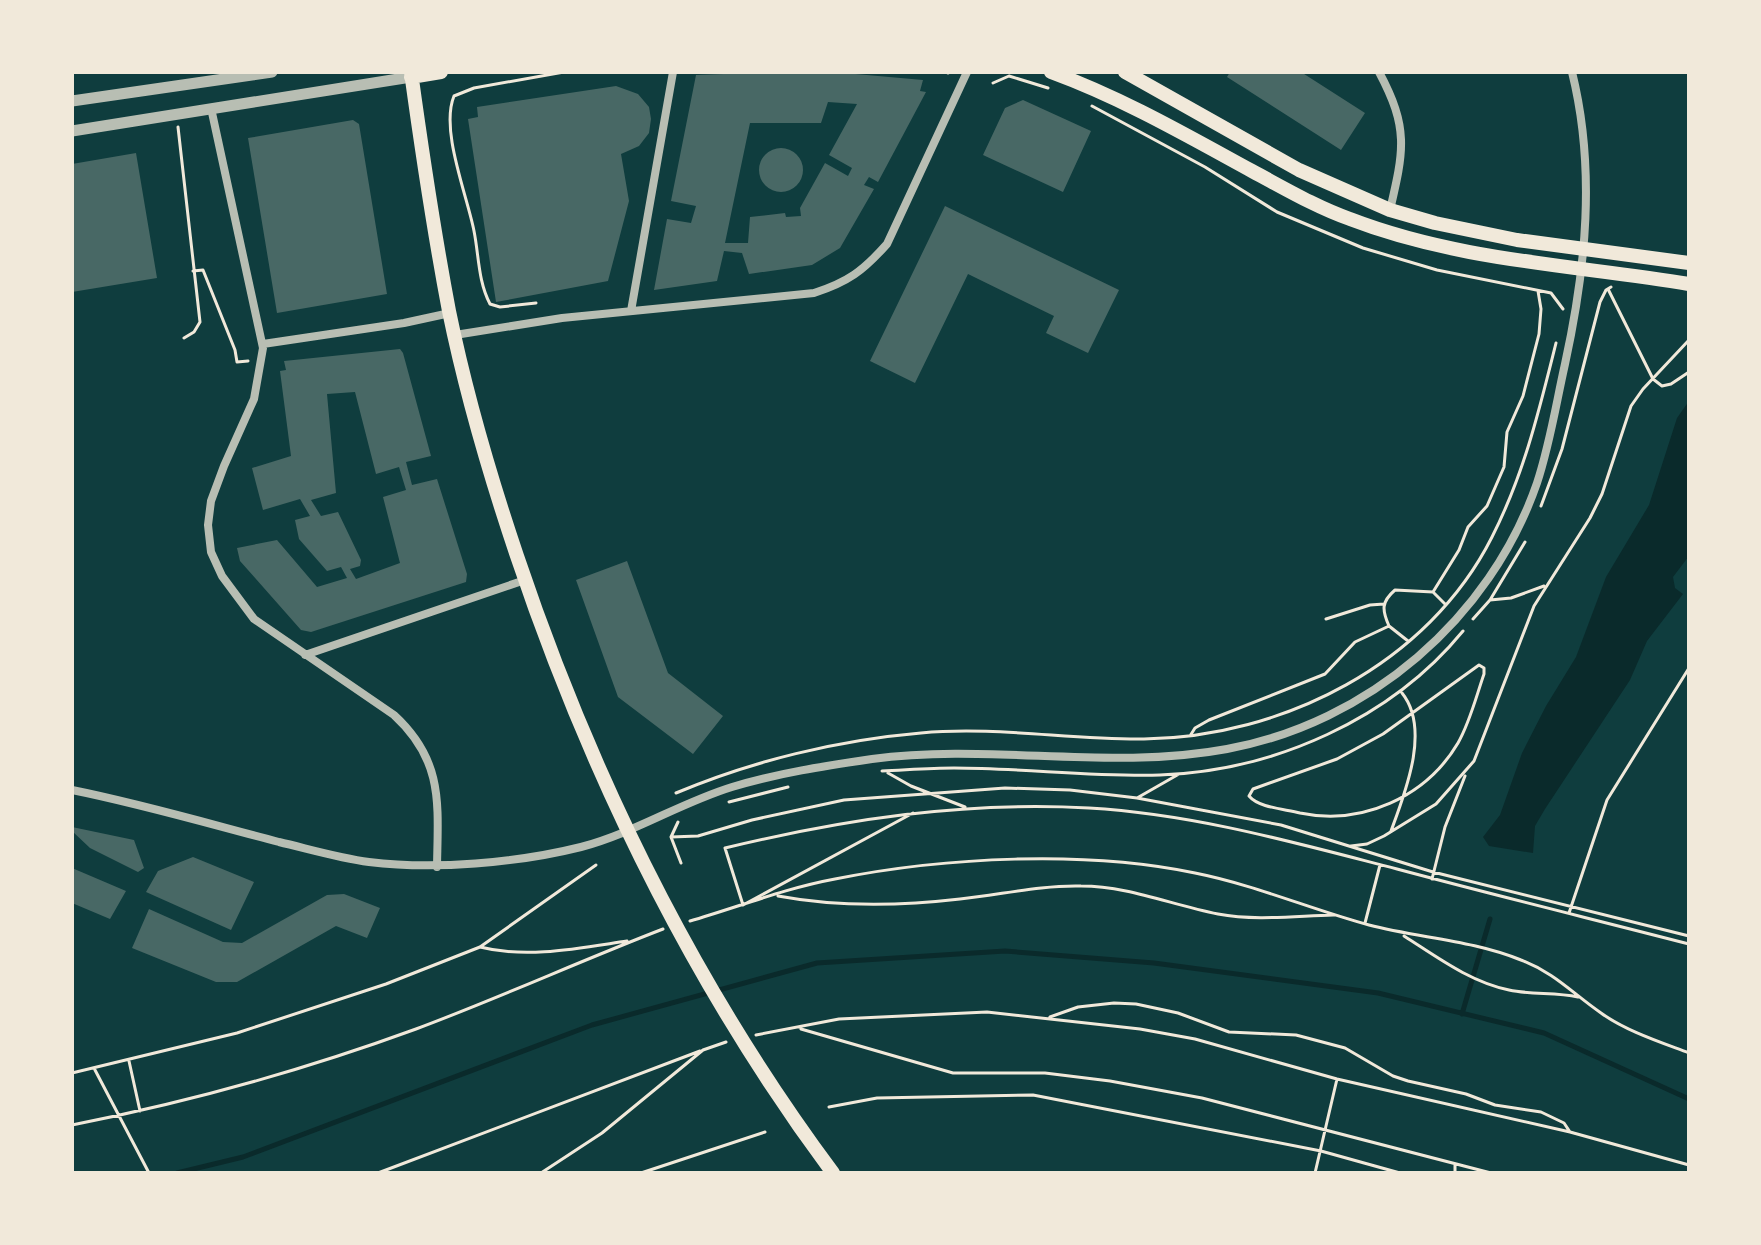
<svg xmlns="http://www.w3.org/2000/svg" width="1761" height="1245" viewBox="0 0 1761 1245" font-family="Mulish,sans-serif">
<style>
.water{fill:#0a2a2b}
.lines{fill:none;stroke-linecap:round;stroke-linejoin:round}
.stream{stroke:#0a2a2b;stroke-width:5}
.building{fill:#486865;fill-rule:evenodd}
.path{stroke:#f1e9da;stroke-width:3}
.minor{stroke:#b8beb3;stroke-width:8}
.tertiary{stroke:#b8beb3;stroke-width:11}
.primary{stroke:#f1e9da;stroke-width:14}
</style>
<rect width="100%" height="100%" fill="#0f3d3e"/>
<path class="water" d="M1689,401V556L1673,577L1675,588L1683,594L1647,641L1630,680L1545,809L1535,826L1533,853L1489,846L1483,837L1500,815L1522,753L1546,706L1576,657L1606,577L1649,505L1677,418Z"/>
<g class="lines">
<path class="stream" d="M1462,1014L1490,919
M177,1173L243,1157L592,1025L817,963L1005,951L1154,963L1378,993L1544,1033L1689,1099"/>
</g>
<path class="building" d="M780,72H833L923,80L920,91L926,92L878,182L869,177L864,185L874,189L840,248L812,265L749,274L742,253L724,251L717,281L654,290L667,219L691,223L696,206L671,201L696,75ZM828,102L857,104L829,155L852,168L848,176L825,163L800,208L801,216L786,217L785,213L750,217L748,243H725L750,123H821Z
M1230,72H1301L1365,113L1341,150L1227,77Z
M616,86L638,94L649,107L651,119L649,133L639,146L621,154L629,201L608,281L496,302L468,119L478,117L477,107Z
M1023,100L1091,131L1063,192L983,155L1005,108Z
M353,120L359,124L387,294L277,313L248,138Z
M759 170a22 22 0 1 1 44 0a22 22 0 1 1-44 0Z
M136,153L157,278L72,292V164Z
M945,206L1119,290L1088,353L1046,333L1054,316L968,274L915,383L870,361Z
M400,349L403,353L431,456L406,462L412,485L437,479L467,574L466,582L311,632L301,630L240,561L237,548L277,540L317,587L347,578L341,567L327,571L299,539L295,520L310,516L300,499L263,510L252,468L291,456L280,371L286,370L284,361ZM355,392L376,474L399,467L406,490L383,497L400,563L356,579L350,569L360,566L361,560L338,512L321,516L311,500L336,493L327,394Z
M627,561L668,673L723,716L693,754L618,697L576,580Z
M72,827L134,840L144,868L138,872L90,848L72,831Z
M193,857L254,882L231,930L146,892L158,871Z
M72,868L126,891L110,919L72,903Z
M344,894L380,908L367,938L336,926L237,982H216L132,948L149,909L223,942L242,943L327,895Z"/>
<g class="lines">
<path class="path" d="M948,72V73
M993,83L1009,76L1048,88
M1092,106L1205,167L1277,212L1363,248L1437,270L1551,293L1563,309
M178,127L200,322L194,332L184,338
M193,271L203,270L235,350L237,362L248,361
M1608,289L1653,379L1662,386L1671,384L1689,372
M536,303L500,307L490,304C478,281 479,256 474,231C467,195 440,130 454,96L474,88L564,72
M1541,506L1562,449L1600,302L1606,290L1611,287
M1433,592L1446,605
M1490,600L1511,598L1544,586
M1326,619L1370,605L1384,604
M1473,619L1490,600L1525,542
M1389,626L1408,641
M1479,665L1484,668V674C1476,697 1470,722 1458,743C1426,797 1362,826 1300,813C1285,809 1259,808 1249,796L1253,789L1337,759L1383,734Z
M1190,736L1195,728L1209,720L1325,674L1355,642L1389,626C1382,610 1381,602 1395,590L1433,592L1459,550L1468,527L1487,506L1504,467L1507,432L1523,396L1539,334L1541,309L1538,291
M882,771C906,770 930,768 954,768C1023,768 1092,777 1160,775C1274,771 1391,719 1463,631
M888,773L911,786L965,807
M676,793C752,761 838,740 921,733C995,726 1070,740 1144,739C1283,737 1428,664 1492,537C1524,474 1539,411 1556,343
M1137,798L1179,774
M729,802L788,787
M913,813L743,905L725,848C845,819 965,801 1089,808C1194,814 1296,843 1397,869C1494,895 1592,919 1689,944
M678,822L671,837L681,863
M1391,831C1405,793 1431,729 1402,693
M671,837L698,836L752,820L844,800L1005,788L1070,790L1137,798L1281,825L1433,872L1689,936
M1351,846L1367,844L1384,836L1436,804L1474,761L1534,606L1590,518L1602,494L1631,406L1643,389L1689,340
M1432,879L1445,827L1465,776
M778,896C837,907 900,906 960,899C1000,895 1040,885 1081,886C1129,886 1171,905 1218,914C1255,921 1295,916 1333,915
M1569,913L1607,800L1689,668
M690,921C738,907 786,888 835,879C945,857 1085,850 1195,873C1255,885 1310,909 1369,925C1419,938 1472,940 1521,960C1555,973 1572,993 1601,1013C1626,1031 1660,1042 1689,1053
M1365,923L1380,865
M1404,936C1437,957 1470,982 1509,990C1532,995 1555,992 1578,997
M480,947C527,959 580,948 627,941
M1050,1017L1078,1007L1114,1003L1136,1004L1178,1013L1229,1032L1296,1035L1345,1048L1393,1076L1408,1081L1466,1094L1495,1105L1541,1112L1564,1123L1570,1132
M801,1029L953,1073H1045L1110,1081L1202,1098L1491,1173
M756,1035L839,1019L987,1012L1140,1029L1195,1039L1337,1079L1570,1132L1689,1165
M129,1061L140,1111
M95,1070L149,1173
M72,1073L237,1033L386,984L480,947L596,865
M829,1107L877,1098L1033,1095L1321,1151L1400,1173
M72,1125C189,1102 304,1070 416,1029C499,998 580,961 663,929
M1455,1164V1173
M378,1173L700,1051
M541,1173L602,1133L703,1050L726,1042
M641,1173L765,1132
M1315,1173L1337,1079"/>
<path class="minor" d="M1379,72C1409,128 1404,150 1390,210
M211,108L263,348L254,399L224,466L211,501L208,525L211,552L222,576L254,619L394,715C444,761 438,804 437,867
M631,311L673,72
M455,335L562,318L814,293C848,282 863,271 887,244L967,72
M263,344L404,323L450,313
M305,655L525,580
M72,790C142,804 210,824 279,842C309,849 339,858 369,862C434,870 517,863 581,847C634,833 680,803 732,787C778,773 825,766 872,759C990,743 1110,771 1227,749C1368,723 1490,619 1537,483C1550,444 1556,404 1565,364C1586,268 1596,169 1572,72"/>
<path class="tertiary" d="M72,101L272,72
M72,131L411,77"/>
<path class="primary" d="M411,72C422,152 434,232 449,311C466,394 490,476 517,556C591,776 694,986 833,1173
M1051,72C1122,98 1186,135 1252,171C1284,188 1316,207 1350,219C1459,261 1575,265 1689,284
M1125,72L1299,170L1390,210L1435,223L1517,240L1689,263
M411,77L441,72"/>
</g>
<rect width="1761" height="1245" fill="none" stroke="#f1e9da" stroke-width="148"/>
</svg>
